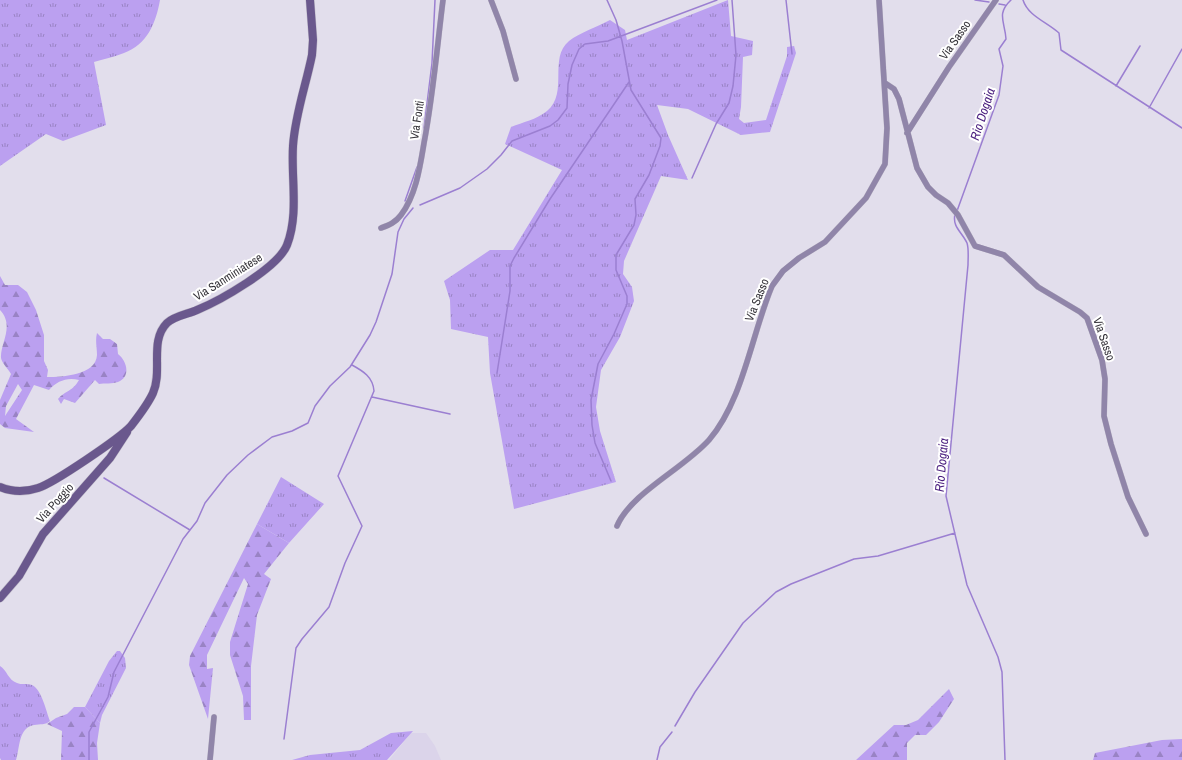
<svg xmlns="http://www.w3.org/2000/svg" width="1182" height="760" viewBox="0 0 1182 760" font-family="'Archivo Narrow',sans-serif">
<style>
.built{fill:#dbd4ea}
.grass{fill:url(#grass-tufts)}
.forest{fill:url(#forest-firs);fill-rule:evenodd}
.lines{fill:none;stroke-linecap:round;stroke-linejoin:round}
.stream{stroke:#9b7fd1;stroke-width:1.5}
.street-casing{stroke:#c0bcc9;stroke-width:6}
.secondary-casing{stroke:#c0bcc9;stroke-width:9}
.street{stroke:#9085a9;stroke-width:5.5}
.secondary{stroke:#6a588d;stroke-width:8}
.labels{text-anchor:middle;stroke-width:4;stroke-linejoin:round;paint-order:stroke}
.street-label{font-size:12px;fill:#38363c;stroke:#fff}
.water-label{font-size:13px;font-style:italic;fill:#491d7e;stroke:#fff}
</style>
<defs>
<pattern id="grass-tufts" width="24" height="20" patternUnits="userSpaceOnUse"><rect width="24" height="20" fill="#bba0f0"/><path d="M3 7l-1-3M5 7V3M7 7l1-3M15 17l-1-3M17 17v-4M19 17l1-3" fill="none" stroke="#9983c4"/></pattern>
<pattern id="forest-firs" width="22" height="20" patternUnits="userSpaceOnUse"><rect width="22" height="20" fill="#bba0f0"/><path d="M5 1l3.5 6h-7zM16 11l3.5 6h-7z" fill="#9983c4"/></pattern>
</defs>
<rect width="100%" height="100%" fill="#e2deec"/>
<path class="built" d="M411,733H426L435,746L441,760H389Z"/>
<path class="grass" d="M0,0H160C156,23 147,45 124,53C114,57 103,59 94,62L106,125L63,141L46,134L0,166Z
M728,0L731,36L753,41L752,55L743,57L741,107L739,119L744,123L766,120L787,56V47L794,46L796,53L770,132L741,135L688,109L657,105L668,135L688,180L661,176L624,261L623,274L632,287L634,301L620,337L601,370L596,407L600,431L616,482L514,509L490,373L488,337L451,329L450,300L444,281L490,250H513L562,170L505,144L511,127C523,122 536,120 547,111C569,93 548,58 569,41C579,33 599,26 610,20L625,30L627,40Z
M281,477L324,504L289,543L257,524Z
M117,651H120L125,658L126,668L102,715L100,723L85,707L109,661Z
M0,666C7,670 8,680 17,683C21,685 27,683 32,685C42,690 46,711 50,721C46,725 40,724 34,725C18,728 20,748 16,760H1L0,758Z
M413,731L387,760H292L310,755L360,750L391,733Z"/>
<path class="forest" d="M0,276L5,285H18L27,292L36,310L44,335V361L48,370L47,377C63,377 96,375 97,355C97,347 95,341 97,333L103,339H110L117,344L118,354C126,360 132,376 118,382C113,384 104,383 99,384L95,380L75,403L64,399L61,404L58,399C66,390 72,392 79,380C67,377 57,381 49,390L34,385L16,419L34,432L5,428L0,424V400L11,374C8,369 2,363 1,358C0,343 15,326 0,310ZM18,384L22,390L5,416L6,406Z
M257,524L289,543L264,574L271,579L257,615L251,666V720H244L243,696L230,655V642L248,584L244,578L207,655V669L213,668L208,719L189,665L190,656Z
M949,689L954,699L939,722L926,735H915L907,743V760H856L894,725H906L918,720Z
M74,707H85L100,723L97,743L98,760H61L62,731L47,724L56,718L67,714Z
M1182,739V760H1093L1095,753L1162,740Z"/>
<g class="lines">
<path class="stream" d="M607,0L616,20L622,41L631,90L661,138L660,146L649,175L635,199L636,215L634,225L616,255V270L627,296V304L614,334L598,364L591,400L592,425L595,443L611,481
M786,0L792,54
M975,0L989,2
M1023,0C1028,16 1047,22 1059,33L1061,50L1182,128
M999,4L1005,5
M1116,86L1140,46
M1149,108L1182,49
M424,128L432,63L435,0
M692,178L716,124L729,103L733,86L736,55L732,0
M405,201L417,167
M420,205L460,188L487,169L501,155L512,141L550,126L558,120L567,108L568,84L572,65L579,49L585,44L608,41L717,0
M957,211L999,95L1003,66L999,49L1006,39C1005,22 996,14 1011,0
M955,214C952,227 962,232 967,243C969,249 968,258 968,265L946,496L967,585L998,657L1002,672L1005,760
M497,373L510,291V266L514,258L550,199L629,82
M372,397L450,414
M104,478L190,530
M675,726L695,692L743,623L776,592L791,584L854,559L878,556L955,533
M284,739L296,648L302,639L329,607L345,563L362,526L338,476L374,391C373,377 363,371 352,365
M89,760V732L108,697L114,672L183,539L197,521L205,503L227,475L248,455L272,437L292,431L308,423L315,406L330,386L350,367L370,335L376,322L392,274L398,232L404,219L413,208
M657,760L660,747L672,732"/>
<defs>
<path id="street" d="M491,0L503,31L516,79
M885,83L894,89L899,99L917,168L928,187L936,195L948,203L958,215L975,246L1004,255L1038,287L1080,312L1087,318L1102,360L1105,379L1104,416L1111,444L1128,497L1146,534
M907,133L949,67L996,0
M381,228C389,225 395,223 401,215C416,195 420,167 424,143C433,96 437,48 443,0
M617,526C631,493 683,469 709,440C743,401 752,333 772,286L783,271L799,258L825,242L866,198L885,164L887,128L879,0
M210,760L214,717"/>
<path id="secondary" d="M0,487C12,492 26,492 38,488C54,483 120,438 131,426C138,417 148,404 153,393C163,371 149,341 167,323C174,316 188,314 197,310C219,301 278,268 287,245C299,214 291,179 293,146C295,115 306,85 312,55L313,40L310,0
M0,598L19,576L43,534L110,458L127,432"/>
</defs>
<use href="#street" class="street-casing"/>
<use href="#secondary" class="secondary-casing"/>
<use href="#street" class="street"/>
<use href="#secondary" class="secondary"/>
</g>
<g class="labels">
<g class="street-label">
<text transform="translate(955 40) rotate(-55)" y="4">Via Sasso</text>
<text transform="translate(417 120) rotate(-81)" y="4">Via Fonti</text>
<text transform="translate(228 277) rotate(-32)" y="4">Via Sanminiatese</text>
<text transform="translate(757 300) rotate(-68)" y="4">Via Sasso</text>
<text transform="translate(1104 339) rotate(71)" y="4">Via Sasso</text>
<text transform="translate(55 503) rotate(-48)" y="4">Via Poggio</text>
</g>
<g class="water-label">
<text transform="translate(982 114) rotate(-72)" y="5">Rio Dogaia</text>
<text transform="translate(941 465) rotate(-85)" y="5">Rio Dogaia</text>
</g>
</g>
</svg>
